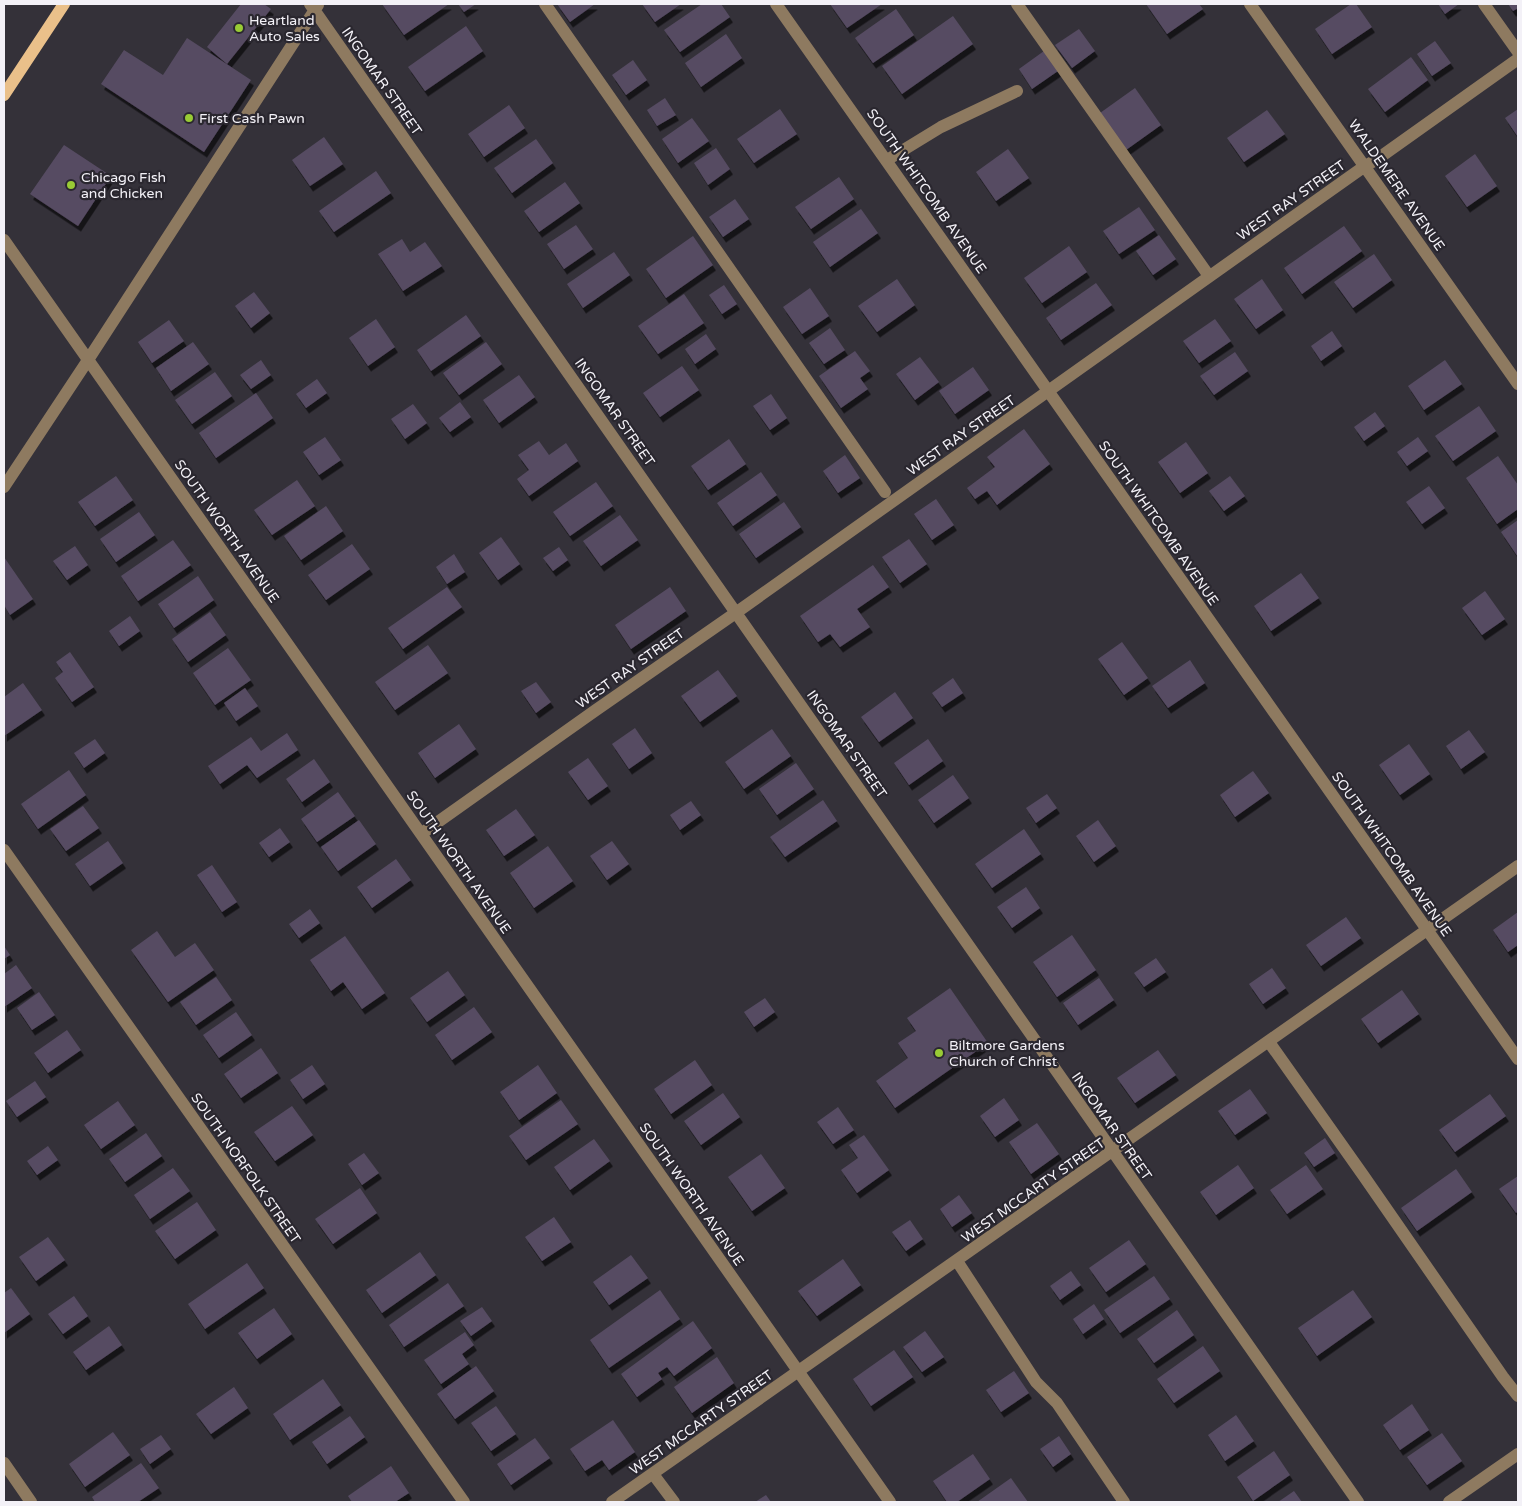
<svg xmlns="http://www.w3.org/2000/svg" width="1522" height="1506" viewBox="0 0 1522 1506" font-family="'Varela Round',sans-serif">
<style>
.building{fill:#564b62;filter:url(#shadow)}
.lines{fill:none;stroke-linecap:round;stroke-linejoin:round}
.minor{stroke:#8e7a60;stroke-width:12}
.major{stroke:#eac08a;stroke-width:12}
.poi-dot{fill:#99cb35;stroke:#2a272f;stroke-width:2}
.labels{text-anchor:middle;stroke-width:4.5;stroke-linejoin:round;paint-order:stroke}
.poi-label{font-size:14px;fill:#f3f1f7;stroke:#2a272f;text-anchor:start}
.street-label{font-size:14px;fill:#f3f1f7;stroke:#2a272f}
</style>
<defs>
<filter id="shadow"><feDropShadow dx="3" dy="5.5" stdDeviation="0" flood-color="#0009"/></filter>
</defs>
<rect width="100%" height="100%" fill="#343139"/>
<path class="building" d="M241,4H264L271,9L227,64L207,47Z
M382,4H449L404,35Z
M458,4H476L464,12Z
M557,4H595L570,22Z
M642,4H681L655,22Z
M702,4H721L730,17L680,52L664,30Z
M830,4H882L847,28Z
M1146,4H1199L1203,9L1167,34Z
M1351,4H1356L1372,27L1332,54L1315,29Z
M1438,4H1459L1445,14Z
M1508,4H1518V8L1513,11Z
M896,9L914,35L873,63L855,38Z
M953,16L973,44L902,94L882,66Z
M466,26L483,51L425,91L408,67Z
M1079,29L1095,51L1072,68L1055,45Z
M726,34L742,58L701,87L685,63Z
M187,38L251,80L204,152L101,84L124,50L163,75Z
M1435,41L1451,63L1432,76L1417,54Z
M1044,51L1058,71L1032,89L1019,69Z
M1411,57L1428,80L1385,112L1368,89Z
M633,60L647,80L626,95L612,75Z
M1135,88L1161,125L1126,150L1100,113Z
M665,98L676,115L657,126L647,110Z
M509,105L525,128L484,157L468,134Z
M780,109L797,134L754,163L737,139Z
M1518,109V137L1505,118Z
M1267,110L1285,134L1244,162L1227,138Z
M692,118L709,141L678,163L662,139Z
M324,137L343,164L310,186L292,160Z
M536,139L553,163L512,193L494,168Z
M64,145L111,176L78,226L30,194Z
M716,148L730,169L708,185L694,163Z
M1008,149L1029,178L996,201L976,172Z
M1475,154L1497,186L1467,207L1445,176Z
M376,171L391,193L334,232L319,211Z
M839,177L854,199L811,229L795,207Z
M565,182L580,203L539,232L524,211Z
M735,199L749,219L723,237L709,217Z
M1139,207L1155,230L1119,254L1103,231Z
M861,209L878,233L830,267L813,242Z
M576,225L593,249L564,269L547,244Z
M1344,226L1362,251L1302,294L1284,268Z
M1159,235L1176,259L1153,275L1136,251Z
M693,236L713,265L666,298L646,269Z
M402,239L410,252L425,242L442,266L403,291L378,254Z
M1069,246L1087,272L1042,303L1024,278Z
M614,252L630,275L583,308L567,284Z
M1374,254L1392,280L1353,308L1334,282Z
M897,279L915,305L877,332L858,306Z
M1262,279L1283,310L1256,329L1234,299Z
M1096,283L1112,305L1061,340L1046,318Z
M724,285L737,304L722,314L709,295Z
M810,288L829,316L802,334L783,307Z
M254,292L270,313L251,328L235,306Z
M684,294L704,323L658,354L638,326Z
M466,315L481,336L431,371L417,350Z
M376,319L395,347L368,366L349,338Z
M1215,319L1231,341L1199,363L1183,341Z
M169,320L184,341L152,363L138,342Z
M830,328L845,350L824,364L809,343Z
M1332,331L1342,346L1321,361L1311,346Z
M706,334L716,349L695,364L685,349Z
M193,342L209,364L171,391L156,368Z
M486,342L502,364L459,395L443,373Z
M855,351L870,371L860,378L868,389L841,408L819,376Z
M1235,352L1248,371L1214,395L1200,376Z
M920,357L939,382L915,400L896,374Z
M261,360L271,375L251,389L240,375Z
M1445,360L1462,384L1424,410L1408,386Z
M682,366L699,390L660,417L643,393Z
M973,367L989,390L955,414L939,391Z
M215,372L232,396L192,424L175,400Z
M519,375L535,397L499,423L483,400Z
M317,379L327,393L306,408L296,394Z
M256,393L273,418L216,458L199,433Z
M771,394L787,418L770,430L753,406Z
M460,402L471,417L450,432L439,418Z
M413,404L427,423L405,439L391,419Z
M1479,406L1496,431L1453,461L1435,436Z
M1375,412L1385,426L1364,441L1354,427Z
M1024,429L1050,464L997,505L987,491L975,499L967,488L995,467L987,457Z
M325,437L341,460L319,475L303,452Z
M1418,437L1428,451L1407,466L1397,452Z
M729,439L746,464L708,490L691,466Z
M539,441L549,455L566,443L578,461L529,496L517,479L529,470L518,455Z
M1186,442L1208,473L1180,493L1158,462Z
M845,455L860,478L838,493L823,471Z
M1498,456L1518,485V509L1497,524L1466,478Z
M761,472L777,495L733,526L717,503Z
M116,476L133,500L95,526L78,502Z
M1230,476L1245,496L1224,511L1209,491Z
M297,480L315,506L272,535L254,510Z
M596,482L613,506L570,536L553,512Z
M1429,486L1445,508L1422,524L1406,502Z
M936,499L954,525L932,540L914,514Z
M784,502L801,527L756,558L739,534Z
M326,506L343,531L301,560L284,536Z
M139,512L155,535L116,562L100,539Z
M620,515L638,540L601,566L583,541Z
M1518,520V557L1501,532Z
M501,537L520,564L498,580L479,553Z
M909,539L927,564L900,583L882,557Z
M173,540L191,565L138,601L121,576Z
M352,544L370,569L326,600L308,575Z
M75,546L88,565L67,580L53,561Z
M559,547L568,560L553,571L543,558Z
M454,554L465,572L447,584L436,567Z
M4,557L33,599L10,615L4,605Z
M873,565L889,587L857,609L870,627L840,647L830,634L818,642L800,616Z
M1301,573L1319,598L1271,631L1254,606Z
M198,576L214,600L174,628L158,604Z
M447,587L462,607L403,649L388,628Z
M670,587L686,611L631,649L615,625Z
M1485,591L1505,619L1482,635L1462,608Z
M210,612L226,635L188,662L172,639Z
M130,616L140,631L119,646L109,631Z
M1122,642L1148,678L1124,695L1098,659Z
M428,645L448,673L395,710L375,682Z
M228,648L251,680L215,705L193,673Z
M70,652L94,687L72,702L55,678L63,672L56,662Z
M1190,660L1205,683L1168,708L1152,686Z
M718,670L737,696L700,722L681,696Z
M953,678L963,693L942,707L932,693Z
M536,682L551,702L536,713L521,691Z
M23,683L42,710L4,736V697Z
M245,688L258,706L236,721L224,703Z
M895,692L913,718L879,742L861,717Z
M459,724L476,749L435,778L418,753Z
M635,728L652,753L629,769L612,744Z
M772,729L791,756L744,789L725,762Z
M1469,730L1485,752L1461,769L1446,746Z
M287,733L298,750L257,778L247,765L220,784L208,766L251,737L261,751Z
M95,739L105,753L84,768L74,753Z
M928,739L943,761L909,785L894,763Z
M1409,744L1430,774L1400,795L1379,765Z
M588,758L608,786L588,800L568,772Z
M314,759L330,782L302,802L286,779Z
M796,763L814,789L777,815L759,789Z
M69,770L86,795L38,829L21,804Z
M1253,771L1269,793L1235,817L1220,795Z
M953,775L969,798L934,823L918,800Z
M338,792L355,816L317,842L301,819Z
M1047,794L1057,808L1036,823L1026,808Z
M823,800L837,821L785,857L770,837Z
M691,801L701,815L680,830L670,815Z
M83,806L99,828L66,851L50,829Z
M516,809L535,835L504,856L486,830Z
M359,820L376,844L338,871L321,847Z
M1098,820L1116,846L1094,862L1076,836Z
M280,828L290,842L269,857L259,843Z
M1024,829L1041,854L992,888L975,864Z
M108,841L123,863L90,886L75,864Z
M612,841L629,864L607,880L590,856Z
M548,846L573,881L534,908L510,873Z
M396,859L411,880L372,908L357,887Z
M212,865L237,902L222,912L197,875Z
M1026,887L1040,908L1012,928L997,907Z
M310,909L320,923L299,938L289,924Z
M1518,912V945L1508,952L1493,930Z
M1346,917L1361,938L1321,966L1306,945Z
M157,931L175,957L195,943L214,970L168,1002L131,950Z
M1072,935L1096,970L1057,997L1033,962Z
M345,936L385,993L362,1009L343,982L331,991L310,960Z
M4,946L10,955L4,959Z
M1156,958L1166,972L1144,987L1134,973Z
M16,965L32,988L4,1007V974Z
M1272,968L1286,988L1263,1004L1249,984Z
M448,971L465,995L427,1022L410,998Z
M216,977L232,1000L196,1025L180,1002Z
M1099,978L1114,1000L1078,1025L1063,1003Z
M950,988L988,1043L895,1108L876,1081L908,1058L898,1043L916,1031L907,1018Z
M1402,990L1419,1014L1378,1043L1361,1019Z
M39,992L55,1015L32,1030L17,1008Z
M765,998L775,1012L754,1027L744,1012Z
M474,1007L492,1032L452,1060L435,1035Z
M236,1012L252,1035L219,1058L203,1035Z
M67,1030L81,1050L48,1073L34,1053Z
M261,1048L278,1073L241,1098L224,1074Z
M1158,1050L1176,1075L1135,1103L1117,1078Z
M695,1060L712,1085L671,1114L654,1089Z
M312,1065L325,1084L303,1099L290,1080Z
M538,1065L557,1093L519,1120L500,1092Z
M35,1081L46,1097L17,1117L6,1101Z
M1250,1089L1267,1113L1235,1135L1218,1111Z
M723,1093L740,1117L701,1145L684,1121Z
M1490,1094L1506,1116L1455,1152L1439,1130Z
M1004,1098L1019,1120L995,1137L980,1116Z
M561,1100L578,1124L526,1160L509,1136Z
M118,1101L135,1125L101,1149L84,1125Z
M292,1106L313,1135L275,1161L254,1132Z
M838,1107L854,1130L833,1144L817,1122Z
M1037,1123L1059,1154L1031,1174L1009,1142Z
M146,1133L162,1156L125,1182L109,1159Z
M864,1135L889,1170L857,1193L841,1170L858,1158L849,1145Z
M1325,1138L1335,1153L1314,1167L1304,1153Z
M594,1139L610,1161L570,1190L554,1167Z
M48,1146L58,1160L37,1175L27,1161Z
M364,1153L379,1173L362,1185L348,1164Z
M761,1154L785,1188L752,1211L728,1177Z
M1238,1165L1254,1188L1216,1215L1200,1192Z
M1306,1165L1323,1189L1287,1214L1270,1190Z
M173,1168L190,1191L150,1219L134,1195Z
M1456,1169L1472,1192L1417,1231L1401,1208Z
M1518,1176V1211L1516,1213L1499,1189Z
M360,1188L377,1213L333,1244L315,1219Z
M959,1195L972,1213L952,1227L940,1209Z
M197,1202L216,1230L175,1259L155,1231Z
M554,1217L571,1242L542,1261L525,1237Z
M910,1220L923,1239L906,1251L892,1232Z
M48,1237L65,1260L36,1281L19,1257Z
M1129,1240L1146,1264L1106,1292L1089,1268Z
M420,1252L436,1275L382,1313L366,1290Z
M631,1255L648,1278L609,1305L593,1282Z
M843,1259L861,1285L817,1316L798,1291Z
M247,1263L264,1288L205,1329L188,1304Z
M1071,1271L1081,1285L1060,1300L1050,1286Z
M1154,1276L1170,1299L1120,1333L1104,1310Z
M448,1283L464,1306L404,1347L389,1325Z
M11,1288L30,1314L4,1333V1293Z
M660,1290L680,1319L609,1368L590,1340Z
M1353,1290L1372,1317L1317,1356L1298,1328Z
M74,1296L88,1316L63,1334L48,1314Z
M1094,1304L1104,1319L1083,1334L1073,1319Z
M482,1307L492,1321L471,1336L460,1321Z
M274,1308L292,1334L257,1359L238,1333Z
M1177,1310L1194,1335L1154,1363L1137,1339Z
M693,1321L712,1348L674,1376L667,1367L658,1373L662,1379L637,1397L621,1374Z
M109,1326L122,1345L86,1370L73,1352Z
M925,1331L944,1357L922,1372L903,1347Z
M465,1332L474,1345L462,1354L469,1364L441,1384L424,1360Z
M1203,1346L1220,1371L1174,1403L1157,1379Z
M894,1350L913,1377L871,1406L853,1379Z
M717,1357L734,1383L692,1413L674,1387Z
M476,1366L494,1391L455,1419L437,1394Z
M1014,1371L1029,1393L1001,1412L986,1390Z
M323,1379L341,1405L290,1440L273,1414Z
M234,1387L248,1408L211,1434L196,1414Z
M1412,1404L1429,1430L1400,1450L1383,1425Z
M496,1406L516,1434L491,1451L471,1423Z
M1236,1415L1254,1441L1225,1461L1208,1435Z
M350,1416L365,1437L327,1464L312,1442Z
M613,1420L635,1452L609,1470L602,1460L585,1471L570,1449Z
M113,1432L130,1455L85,1487L69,1464Z
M1442,1433L1462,1461L1427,1485L1407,1457Z
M161,1435L171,1449L150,1464L140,1449Z
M1059,1436L1071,1454L1053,1467L1040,1449Z
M535,1438L550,1458L511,1485L497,1464Z
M1274,1451L1290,1475L1253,1501L1237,1477Z
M973,1454L990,1479L957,1502H947L933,1481Z
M141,1463L159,1488L138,1502H95L92,1497Z
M391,1466L409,1493L395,1502H352L348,1496Z
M1011,1478L1028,1502H977Z
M1294,1491L1302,1502H1278Z
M766,1495L771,1502H755Z"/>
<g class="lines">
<path class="minor" d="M310,4L1358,1502
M545,4L885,492
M776,4L1518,1059
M1017,4L1209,276
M1250,4L1518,384
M1484,4L1518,52
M887,160L941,127L1017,91
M4,240L890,1502
M4,487L88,360L318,5
M421,834L596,710L737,612L1365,166L1376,160L1518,59
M4,850L464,1502
M1269,1042L1363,1175L1503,1377L1518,1396
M957,1261L1036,1382L1057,1403L1124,1502
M4,1463L31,1502
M653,1474L674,1502
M612,1502L1518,866
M1449,1502L1518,1454"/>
<path class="major" d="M4,95L64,4"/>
</g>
<g class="poi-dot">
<circle cx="239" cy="28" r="5"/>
<circle cx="189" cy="118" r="5"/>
<circle cx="71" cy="185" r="5"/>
<circle cx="939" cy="1053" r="5"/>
</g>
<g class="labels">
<g class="poi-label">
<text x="249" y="25">Heartland<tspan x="249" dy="16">Auto Sales</tspan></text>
<text x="199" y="123">First Cash Pawn</text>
<text x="81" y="182">Chicago Fish<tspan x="81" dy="16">and Chicken</tspan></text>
<text x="949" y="1050">Biltmore Gardens<tspan x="949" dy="16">Church of Christ</tspan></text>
</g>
<g class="street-label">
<text transform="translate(382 81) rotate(55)" y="5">INGOMAR STREET</text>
<text transform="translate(1397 185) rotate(55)" y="5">WALDEMERE AVENUE</text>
<text transform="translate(927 191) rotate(55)" y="5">SOUTH WHITCOMB AVENUE</text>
<text transform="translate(1291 200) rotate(-35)" y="5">WEST RAY STREET</text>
<text transform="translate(615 412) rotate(55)" y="5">INGOMAR STREET</text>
<text transform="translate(961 435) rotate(-35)" y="5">WEST RAY STREET</text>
<text transform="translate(1159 523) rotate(55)" y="5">SOUTH WHITCOMB AVENUE</text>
<text transform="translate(227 531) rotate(55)" y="5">SOUTH WORTH AVENUE</text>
<text transform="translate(630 668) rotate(-35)" y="5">WEST RAY STREET</text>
<text transform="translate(847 744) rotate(55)" y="5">INGOMAR STREET</text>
<text transform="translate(1392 854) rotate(55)" y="5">SOUTH WHITCOMB AVENUE</text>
<text transform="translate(459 862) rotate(55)" y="5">SOUTH WORTH AVENUE</text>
<text transform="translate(1112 1126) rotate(55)" y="5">INGOMAR STREET</text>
<text transform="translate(246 1168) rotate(55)" y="5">SOUTH NORFOLK STREET</text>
<text transform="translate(1033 1190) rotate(-35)" y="5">WEST MCCARTY STREET</text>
<text transform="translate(692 1194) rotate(55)" y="5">SOUTH WORTH AVENUE</text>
<text transform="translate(701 1422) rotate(-35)" y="5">WEST MCCARTY STREET</text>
</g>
</g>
<rect width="1522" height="1506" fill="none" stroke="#f3f1f7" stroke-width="10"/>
</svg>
